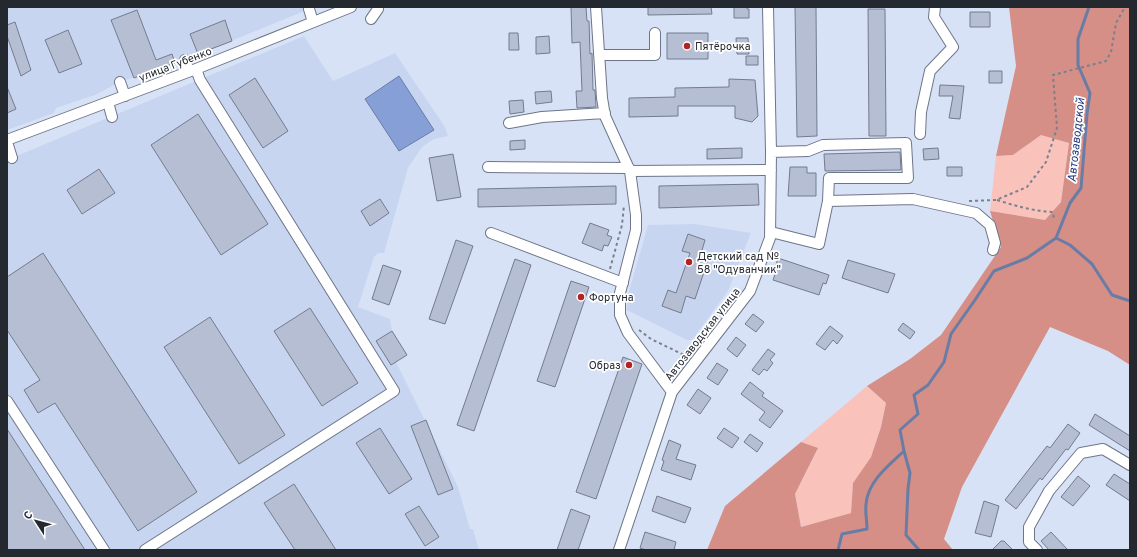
<svg xmlns="http://www.w3.org/2000/svg" width="1137" height="557" viewBox="0 0 1137 557" font-family="Overpass,sans-serif">
<style>
.built{fill:#c8d5f1}
.green{fill:#f9c3bb}
.forest{fill:#d58f87}
.water{fill:#86a0d7;stroke:#697ca5}
.lines{fill:none;stroke-linecap:round;stroke-linejoin:round}
.stream{stroke:#697ca5;stroke-width:3}
.building{fill:#b5bed3;stroke:#737c8e}
.minor-casing{stroke:#6d7689;stroke-width:12}
.path{stroke:#7a808e;stroke-width:2;stroke-dasharray:3 3;stroke-linecap:butt}
.minor{stroke:#fff;stroke-width:10}
.poi-dot{fill:#b32322;stroke:#fff;stroke-width:1.5}
.labels{text-anchor:middle;stroke-width:3.5;stroke-linejoin:round;paint-order:stroke}
.poi-label{font-size:11px;fill:#24282f;stroke:#fff;text-anchor:start}
.street-label{font-size:11px;fill:#24282f;stroke:#fff}
.water-label{font-size:12px;font-style:italic;fill:#223b7d;stroke:#fff}
</style>
<rect width="100%" height="100%" fill="#d8e2f7"/>
<path class="built" d="M7,7H314L185,60L175,63L120,82L95,95L56,108L54,113L7,130Z
M304,36L333,81L395,53L445,127L448,136L434,139L422,147L408,168L384,253H378L374,257L358,307L390,319L392,331L407,355L396,362L458,487L470,529H473L479,550H7V160Z
M695,224L751,233L728,291L692,340H687L627,310L628,295L648,225Z"/>
<path class="green" d="M1041,134L1069,143L1061,202L1045,220L990,211L996,156L1013,155Z
M867,386L886,403L881,427L871,457L853,483L851,513L801,527L795,494L818,449L801,442Z"/>
<path class="forest" d="M1009,7H1130V365L1108,351L1050,327L962,487L944,539L953,550H707L725,506L801,442L818,448L795,494L801,527L851,513L853,483L871,457L881,427L886,403L867,386L910,359L941,335L1001,247L990,211L1045,220L1061,202L1069,143L1041,135L1013,155L996,156L1016,66Z"/>
<path class="water" d="M399,76L434,130L399,151L365,99Z"/>
<g class="lines">
<path class="stream" d="M1056,238L1070,245L1092,264L1112,295L1130,301
M904,451L910,473L908,489L906,535L919,550
M838,550L842,534L867,529C867,521 865,512 866,504C868,481 889,465 904,451L900,430L918,414L914,395L928,385L944,362L951,334L975,300L994,271L1027,258L1056,238L1070,203L1081,188L1087,114L1090,93L1078,65V39L1089,7"/>
</g>
<path class="building" d="M571,7H586L587,21H589L590,54L592,53L593,90H595L596,107L577,108L576,91H582L580,42L572,43Z
M648,7H711L712,14L648,15Z
M734,7H747V9H749V18H734Z
M795,7H816L817,136L797,137Z
M868,9H885L886,136H869Z
M137,10L156,60L172,54L175,63L134,78L111,20Z
M970,12H990V27H970Z
M225,20L232,41L198,54L190,34Z
M15,22L31,70L21,76L7,36V25Z
M68,30L82,64L59,73L45,40Z
M509,33H518L519,50H509Z
M667,33H708V59H667Z
M549,36L550,53L536,54V37Z
M736,38H748L749,54H737Z
M746,56H758V65H746Z
M989,71H1002V83H989Z
M255,78L288,131L263,148L229,95Z
M729,79L755,80L758,116L752,122L735,118V106H678V116L629,117V98L675,97V88L729,87Z
M940,85L964,86L960,119L949,118L953,96H939Z
M7,87L16,109L7,113Z
M551,91L552,102L536,104L535,92Z
M523,100L524,112L510,114L509,101Z
M198,114L268,224L221,255L151,145Z
M525,140V149L510,150V141Z
M742,148V158L707,159V149Z
M938,148L939,159L924,160L923,149Z
M900,152L901,170L825,171L824,154Z
M453,154L461,197L437,201L429,158Z
M790,167H807V173H816V196H788Z
M947,167H962V176H947Z
M99,169L115,193L82,214L67,190Z
M758,184L759,205L659,208V186Z
M616,186V204L478,207V189Z
M380,199L389,213L370,226L361,211Z
M590,223L609,230L607,235L612,237L608,246L604,245L602,251L582,243Z
M688,234L705,240L700,257L708,260L695,299L686,296L681,313L662,306L668,290L676,293L690,253L682,251Z
M456,240L473,246L445,324L429,319Z
M43,253L197,492L138,531L55,403L38,413L24,390L40,380L7,330V277Z
M778,258L829,275L826,284L823,283L819,295L773,280L777,269L775,268Z
M515,259L531,265L474,431L457,425Z
M848,260L895,274L888,293L842,278Z
M383,265L401,271L389,305L372,299Z
M571,281L589,287L555,387L537,381Z
M310,308L358,383L322,406L274,331Z
M753,314L764,322L756,332L745,324Z
M210,317L285,435L239,464L164,347Z
M903,323L915,332L910,339L898,330Z
M830,326L843,336L837,344L833,340L825,350L816,344Z
M392,331L407,355L391,365L376,341Z
M736,337L746,345L737,357L727,349Z
M768,349L775,354L770,360L773,363L767,371L764,369L759,375L752,370Z
M623,357L642,364L596,499L576,492Z
M717,363L728,370L718,385L707,378Z
M750,382L764,393L762,396L783,411L770,428L759,420L765,412L741,394Z
M698,389L711,398L700,414L687,405Z
M1095,414L1130,436V451L1089,425Z
M426,420L453,489L438,495L411,426Z
M1068,424L1080,433L1068,450L1066,449L1042,480L1040,478L1016,509L1005,500L1047,446L1050,448Z
M380,428L412,479L389,494L356,443Z
M724,428L739,438L732,448L717,438Z
M7,429L85,550H7Z
M750,434L763,443L757,452L744,442Z
M669,440L681,445L676,459L696,465L691,480L661,470L664,461L662,460Z
M1114,474L1130,484V501L1106,485Z
M1078,476L1090,486L1073,506L1061,497Z
M294,484L336,550H295L264,503Z
M657,496L691,508L685,523L652,511Z
M984,501L999,506L991,537L975,533Z
M419,506L439,537L425,546L405,514Z
M571,509L590,516L578,550H557Z
M645,532L676,542L674,550H646L640,548Z
M1051,532L1068,550H1049L1041,541Z
M1001,541H1004L1013,550H992Z"/>
<g class="lines">
<defs>
<path id="minor" d="M596,7L602,98L605,116L630,171L636,215V230L620,293V315L628,333L672,392
M309,9L313,22
M371,19L378,9V7
M599,55H655V33
M185,60L189,71
M120,82L125,96
M108,102L112,117
M509,123L542,117L605,113
M920,134L921,112L930,71L953,47L934,17L935,7
M7,140L196,69L351,7
M7,142L12,158
M488,167L629,168
M630,171L771,170
M828,201L913,199L976,213L990,225L995,243L993,250
M771,232L819,244L828,201L829,178H908L906,143L823,145L808,151L771,152
M491,233L623,283
M7,401L104,550
M145,550L394,391L200,80L196,69
M619,550L672,392L750,291L770,238L771,152L768,7
M1037,550L1029,542V527L1049,491L1081,453L1103,449L1130,465"/>
</defs>
<use href="#minor" class="minor-casing"/>
<path class="path" d="M997,200C1016,206 1033,211 1053,212L1054,220
M969,201L996,200L1027,187L1046,162L1057,128L1053,75L1106,61L1111,52L1116,23L1125,7
M610,269L622,225L624,205
M639,330L651,339L684,355"/>
<use href="#minor" class="minor"/>
</g>
<g class="poi-dot">
<circle cx="687" cy="46" r="4"/>
<circle cx="689" cy="262" r="4"/>
<circle cx="581" cy="297" r="4"/>
<circle cx="629" cy="365" r="4"/>
</g>
<g class="labels">
<g class="poi-label">
<text x="695" y="50">Пятёрочка</text>
<text x="697" y="260">Детский сад №<tspan x="697" dy="13">58 "Одуванчик"</tspan></text>
<text x="589" y="301">Фортуна</text>
<text x="621" y="369" text-anchor="end">Образ</text>
</g>
<g class="street-label">
<text transform="translate(175 64) rotate(-21)" y="4">улица Губенко</text>
<text transform="translate(702 334) rotate(-52)" y="4">Автозаводская улица</text>
</g>
<g class="water-label">
<text transform="translate(1076 140) rotate(-84)" y="4">Автозаводской</text>
</g>
</g>
<rect width="1137" height="557" fill="none" stroke="#24282f" stroke-width="16"/>
<g transform="translate(36 521) rotate(306)" stroke="#ffffff" stroke-width="3" paint-order="stroke">
<path d="M0-3L7 15L0 10L-7 15Z" fill="#24282f"/>
<text y="-6" font-size="11" font-weight="bold" text-anchor="middle" fill="#24282f">С</text>
</g>
</svg>
